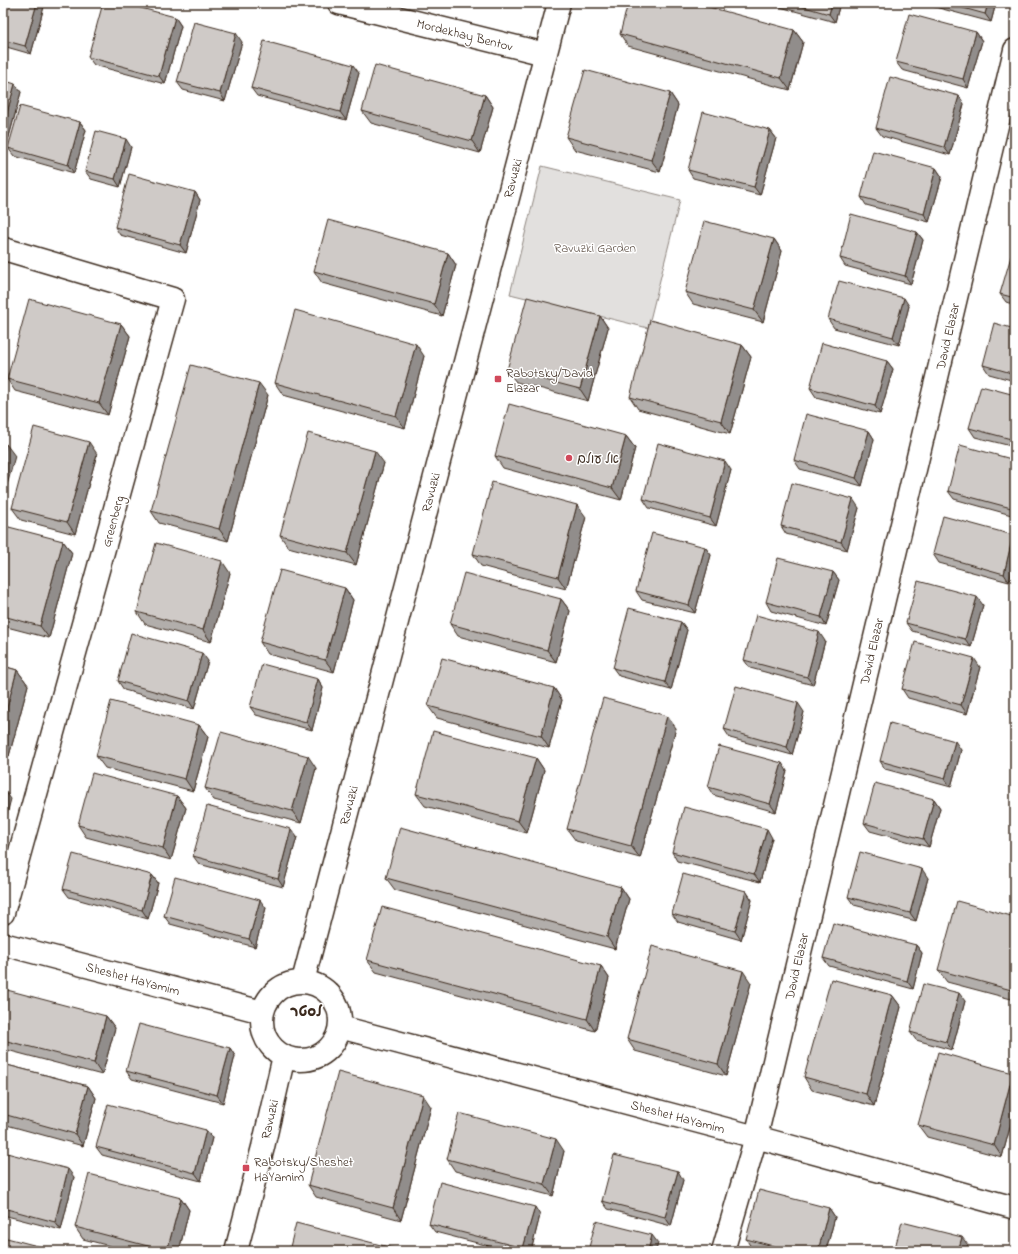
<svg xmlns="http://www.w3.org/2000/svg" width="1018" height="1254" viewBox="0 0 1018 1254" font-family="'Indie Flower','Playpen Sans Hebrew',sans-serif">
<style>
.green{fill:#e2e0de;stroke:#8e857e}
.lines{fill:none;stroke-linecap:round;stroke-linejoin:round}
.minor-casing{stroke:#3b2a1e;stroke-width:25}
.tertiary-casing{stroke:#3b2a1e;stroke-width:25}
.minor{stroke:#fff;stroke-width:22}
.tertiary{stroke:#fff;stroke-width:22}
.wall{fill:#b2aeab;stroke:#3b2a1e}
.shaded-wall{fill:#918d8b;stroke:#3b2a1e}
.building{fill:#cfcac7;stroke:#3b2a1e}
.poi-dot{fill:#d1495b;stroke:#fff;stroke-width:1.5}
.labels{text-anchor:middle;stroke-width:3;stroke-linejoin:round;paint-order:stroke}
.street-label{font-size:13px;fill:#3b2a1e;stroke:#fff}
.park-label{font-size:13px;fill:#65584e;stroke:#fff}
.poi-label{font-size:13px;fill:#3b2a1e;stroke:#fff;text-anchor:start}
.neighbourhood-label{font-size:14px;font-weight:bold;fill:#3b2a1e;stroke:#fff}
</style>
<rect width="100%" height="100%" fill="#fff"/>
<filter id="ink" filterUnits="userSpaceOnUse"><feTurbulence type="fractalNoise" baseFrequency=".025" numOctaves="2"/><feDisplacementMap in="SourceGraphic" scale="8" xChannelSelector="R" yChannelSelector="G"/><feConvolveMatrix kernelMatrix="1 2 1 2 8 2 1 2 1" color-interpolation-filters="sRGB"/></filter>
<g filter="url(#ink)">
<path class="green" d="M542,166L680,200L648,328L510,294Z"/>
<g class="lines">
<defs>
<path id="minor" d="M339,3L545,54
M3,913L173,299L4,249
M3,944L262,1012
M303,981L559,3
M340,1027L756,1137L1015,1208
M723,1251L756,1137L1015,50"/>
<path id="tertiary" d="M262 1021a39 39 0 1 1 78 0a39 39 0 1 1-78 0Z
M236,1251L263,1147L284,1056"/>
</defs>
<use href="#minor" class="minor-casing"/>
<use href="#tertiary" class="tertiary-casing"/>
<use href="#minor" class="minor"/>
<use href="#tertiary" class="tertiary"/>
</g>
<path class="wall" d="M3,3H45L31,54L3,46Z
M768,3H840L835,22L769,4Z
M920,3H996L991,22Z
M175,17L181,26L165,84L94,65L88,57Z
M794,30L803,42L790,90L628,46L620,34Z
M976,32L982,41L968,88L902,70L896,62Z
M242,42L225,101L183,90L177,82Z
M359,73L346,120L257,96L251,88Z
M3,80L21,92L7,144L3,143Z
M670,93L678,105L660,172L575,150L566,137Z
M485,95L493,107L480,153L371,123L362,111Z
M959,96L964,104L950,155L882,136L876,128Z
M80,122L86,130L74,173L14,156L8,148Z
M770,130L776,138L760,195L693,178L688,170Z
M131,147L120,187L91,179L85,171Z
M936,168L942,177L929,222L866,205L861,197Z
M195,192L200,200L186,253L120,235L115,227Z
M917,232L923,240L911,284L845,266L840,258Z
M774,239L782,251L763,322L693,304L685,292Z
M448,253L456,265L442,316L322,283L314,271Z
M1015,254V305L1006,302L1000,294Z
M909,306L899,345L834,328L828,319Z
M600,316L608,328L588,401L516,382L507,370Z
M121,324L130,336L108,415L15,391L7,379Z
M1015,329V381L989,374L983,365Z
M742,345L751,357L730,434L638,409L630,397Z
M424,356L405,428L283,395L275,383Z
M887,361L893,369L880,414L816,397L810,388Z
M268,395L228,541L159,523L151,511Z
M1015,395V447L975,437L969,428Z
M869,431L874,439L862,486L800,469L794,460Z
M626,436L635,448L621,500L503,468L495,456Z
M97,454L75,534L21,520L12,508Z
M1015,460V516L954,499L948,491Z
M384,463L356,565L288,547L280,535Z
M731,470L716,526L649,508L643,499Z
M859,508L847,550L786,534L781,526Z
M586,517L566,589L481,566L473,554Z
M3,533L63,541L72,553L49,638L3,626Z
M1013,535L1009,582L939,563L933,554Z
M705,547L711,555L695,613L642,600L636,591Z
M833,572L839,580L826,626L771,611L766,602Z
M230,573L211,642L145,624L137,612Z
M345,588L353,600L334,672L268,654L260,642Z
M561,599L570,611L556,662L458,636L450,624Z
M983,605L971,647L912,631L906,623Z
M681,622L687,630L671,690L619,676L613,668Z
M825,641L813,685L750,668L744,660Z
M208,661L194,709L124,690L118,681Z
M3,666L17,670L28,685L9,756L3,755Z
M980,667L967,714L908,698L902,689Z
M318,679L323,688L312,730L256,715L250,707Z
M554,688L562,700L549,748L437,718L428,706Z
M804,712L792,755L730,738L724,729Z
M199,725L208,737L193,791L105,768L96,756Z
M676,728L640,858L576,841L567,829Z
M961,750L951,787L885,769L880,761Z
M536,758L544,770L527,833L425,806L416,794Z
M316,768L301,823L214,800L205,788Z
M787,771L776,812L713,795L708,787Z
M177,796L186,808L171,860L86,837L78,825Z
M934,799L940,808L929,847L870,831L864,823Z
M297,837L283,887L199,864L193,856Z
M772,838L760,882L677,861L672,852Z
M152,875L158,883L148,919L69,897L63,889Z
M386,878L621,887L629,899L615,949L395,890Z
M928,878L916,921L854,905L848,897Z
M746,891L752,900L741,940L678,922L672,914Z
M266,908L255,947L170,924L164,916Z
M1015,917V1000L947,982L938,970Z
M916,945L922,953L913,989L829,966L823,958Z
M367,960L601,966L609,978L595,1031L376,972Z
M751,983L726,1076L635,1051L627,1039Z
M892,995L901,1007L874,1106L812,1090L804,1077Z
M965,1001L952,1050L916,1040L910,1032Z
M3,1006L106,1016L115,1028L102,1075L3,1049Z
M230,1048L235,1056L223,1103L132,1079L126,1071Z
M3,1064L88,1086L96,1098L83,1146L3,1124Z
M1015,1075V1109L1002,1157L927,1137L918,1125Z
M431,1107L401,1220L316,1197L308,1185Z
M206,1130L212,1138L201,1181L102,1155L96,1147Z
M564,1151L553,1196L455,1171L447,1159Z
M3,1152L74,1177L61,1230L3,1215Z
M683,1180L671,1226L608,1209L602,1201Z
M181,1198L189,1210L179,1251H129L83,1239L75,1227Z
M829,1208L835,1217L826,1251H767L751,1247L746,1239Z
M540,1215L531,1251H508L435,1232L429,1224Z"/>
<path class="shaded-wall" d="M37,3H45L31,54L25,46Z
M832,3H840L835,22L829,14Z
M988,3H996L991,22L985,14Z
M175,17L181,26L165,84L159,76Z
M794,30L803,42L790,90L781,78Z
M976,32L982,41L968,88L963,79Z
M236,33L242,42L225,101L220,93Z
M353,65L359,73L346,120L340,112Z
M15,84L21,92L7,144L3,139V127Z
M670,93L678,105L660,172L651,160Z
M485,95L493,107L480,153L472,141Z
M959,96L964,104L950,155L944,147Z
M80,122L86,130L74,173L68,165Z
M770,130L776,138L760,195L754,187Z
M126,139L131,147L120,187L115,179Z
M936,168L942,177L929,222L924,214Z
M195,192L200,200L186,253L180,245Z
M917,232L923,240L911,284L905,276Z
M774,239L782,251L763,322L754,310Z
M448,253L456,265L442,316L434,304Z
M904,298L909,306L899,345L893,337Z
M600,316L608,328L588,401L580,389Z
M121,324L130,336L108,415L99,403Z
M416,344L424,356L405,428L396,416Z
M742,345L751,357L730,434L721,421Z
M887,361L893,369L880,414L875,406Z
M259,383L268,395L228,541L219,529Z
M869,431L874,439L862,486L856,478Z
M626,436L635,448L621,500L612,488Z
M89,442L97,454L75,534L67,522Z
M6,444L15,456L3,500V457Z
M375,451L384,463L356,565L347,553Z
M725,461L731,470L716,526L710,518Z
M853,499L859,508L847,550L841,542Z
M577,505L586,517L566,589L558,577Z
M1013,535L1015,537V560L1009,582L1004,574Z
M63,541L72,553L49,638L40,626Z
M705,547L711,555L695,613L689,605Z
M222,561L230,573L211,642L203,630Z
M833,572L839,580L826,626L821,617Z
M345,588L353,600L334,672L325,660Z
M977,597L983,605L971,647L965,639Z
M561,599L570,611L556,662L547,650Z
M681,622L687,630L671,690L665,682Z
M819,632L825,641L813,685L807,677Z
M202,653L208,661L194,709L189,701Z
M974,658L980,667L967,714L961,705Z
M17,670L28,685L9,756L3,748V723Z
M318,679L323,688L312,730L306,722Z
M554,688L562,700L549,748L541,736Z
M798,703L804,712L792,755L787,747Z
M667,716L676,728L640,858L631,846Z
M199,725L208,737L193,791L185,779Z
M955,741L961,750L951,787L945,779Z
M308,756L316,768L301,823L292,811Z
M536,758L544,770L527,833L518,821Z
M782,763L787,771L776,812L770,804Z
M3,788L11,799L3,829Z
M177,796L186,808L171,860L163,848Z
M934,799L940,808L929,847L923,839Z
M291,829L297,837L283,887L278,879Z
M767,829L772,838L760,882L754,874Z
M922,869L928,878L916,921L910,913Z
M152,875L158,883L148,919L142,910Z
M621,887L629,899L615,949L607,937Z
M746,891L752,900L741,940L735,931Z
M260,900L266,908L255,947L249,939Z
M916,945L922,953L913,989L907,981Z
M601,966L609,978L595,1031L587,1019Z
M743,971L751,983L726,1076L718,1064Z
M959,993L965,1001L952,1050L946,1042Z
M892,995L901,1007L874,1106L866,1094Z
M106,1016L115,1028L102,1075L94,1063Z
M230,1048L235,1056L223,1103L217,1095Z
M1013,1073L1015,1075V1109L1002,1157L994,1145Z
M88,1086L96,1098L83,1146L75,1134Z
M423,1095L431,1107L401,1220L393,1208Z
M206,1130L212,1138L201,1181L195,1173Z
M556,1139L564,1151L553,1196L544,1184Z
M68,1169L74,1177L61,1230L55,1222Z
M678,1171L683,1180L671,1226L665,1217Z
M181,1198L189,1210L179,1251H167Z
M535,1207L540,1215L531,1251H525L523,1248Z
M829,1208L835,1217L826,1251H818Z
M652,1235L658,1243L656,1251H648Z
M962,1237L968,1245L966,1251H958Z"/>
<path class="building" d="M3,3H37L25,46L3,40Z
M103,3H122L175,17L159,76L88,57Z
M628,3H694L794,30L781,78L620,34Z
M790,3H832L829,14Z
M945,3H988L985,14Z
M909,14L976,32L963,79L896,62Z
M194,22L236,33L220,93L177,82Z
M264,41L353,65L340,112L251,88Z
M375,65L485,95L472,141L362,111Z
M585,70L670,93L651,160L566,137Z
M890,77L959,96L944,147L876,128Z
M3,80L15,84L3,127Z
M20,106L80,122L68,165L8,148Z
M703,112L770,130L754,187L688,170Z
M96,131L126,139L115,179L85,171Z
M873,151L936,168L924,214L861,197Z
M129,174L195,192L180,245L115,227Z
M851,214L917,232L905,276L840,258Z
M328,220L448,253L434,304L314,271Z
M704,221L774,239L754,310L685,292Z
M1015,221V230H1013Z
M1012,253L1015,254V298L1000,294Z
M839,281L904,298L893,337L828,319Z
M527,297L600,316L580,389L507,370Z
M29,299L121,324L99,403L7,379Z
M295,310L416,344L396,416L275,383Z
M650,320L742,345L721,421L630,397Z
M994,323L1015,329V374L983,365Z
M822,343L887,361L875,406L810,388Z
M191,365L259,383L219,529L151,511Z
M981,386L1015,395V440L969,428Z
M509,404L626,436L612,488L495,456Z
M806,414L869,431L856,478L794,460Z
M34,427L89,442L67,522L12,508Z
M308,433L375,451L347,553L280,535Z
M658,443L725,461L710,518L643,499Z
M3,444H6L3,457Z
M960,445L1015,460V509L948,491Z
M492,482L577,505L558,577L473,554Z
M792,483L853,499L841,542L781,526Z
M943,516L1013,535L1004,574L933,554Z
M5,526L63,541L40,626L3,616V533Z
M652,533L705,547L689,605L636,591Z
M156,543L222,561L203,630L137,612Z
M778,558L833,572L821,617L766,602Z
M280,570L345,588L325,660L260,642Z
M464,573L561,599L547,650L450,624Z
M918,581L977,597L965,639L906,623Z
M629,608L681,622L665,682L613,668Z
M756,615L819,632L807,677L744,660Z
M131,633L202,653L189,701L118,681Z
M915,642L974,658L961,705L902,689Z
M442,658L554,688L541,736L428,706Z
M262,664L318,679L306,722L250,707Z
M3,666L17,670L3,723Z
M736,686L798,703L787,747L724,729Z
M603,698L667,716L631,846L567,829Z
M111,701L199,725L185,779L96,756Z
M890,723L955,741L945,779L880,761Z
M433,731L536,758L518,821L416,794Z
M221,732L308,756L292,811L205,788Z
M719,746L782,763L770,804L708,787Z
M92,773L177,796L163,848L78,825Z
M875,783L934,799L923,839L864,823Z
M207,806L291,829L278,879L193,856Z
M684,807L767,829L754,874L672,852Z
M400,827L621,887L607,937L386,878Z
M860,852L922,869L910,913L848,897Z
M73,854L152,875L142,910L63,889Z
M683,874L746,891L735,931L672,914Z
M175,877L260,900L249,939L164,916Z
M957,901L1015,917V991L938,970Z
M382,907L601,966L587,1019L367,960Z
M833,923L916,945L907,981L823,958Z
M652,946L743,971L718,1064L627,1039Z
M831,979L892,995L866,1094L804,1077Z
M923,984L959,993L946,1042L910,1032Z
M7,990L106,1016L94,1063L3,1040V1006Z
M139,1024L230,1048L217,1095L126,1071Z
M938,1052L1013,1073L994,1145L918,1125Z
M3,1064L88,1086L75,1134L3,1114Z
M338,1072L423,1095L393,1208L308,1185Z
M108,1104L206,1130L195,1173L96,1147Z
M459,1113L556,1139L544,1184L447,1159Z
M3,1152L68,1169L55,1222L3,1208Z
M614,1155L678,1171L665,1217L602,1201Z
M89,1174L181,1198L167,1251L75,1227Z
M440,1182L535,1207L523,1248L429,1224Z
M759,1190L829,1208L818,1251H793L746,1239Z
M596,1221L652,1235L648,1251H588Z
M902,1222L962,1237L958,1251H894Z
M296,1223L404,1251H289Z
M3,1237L49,1249V1251H3Z"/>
</g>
<g class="poi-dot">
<rect x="494" y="375" width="8" height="8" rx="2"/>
<circle cx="569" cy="458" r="4"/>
<rect x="242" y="1164" width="8" height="8" rx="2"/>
</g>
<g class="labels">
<g class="street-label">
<text transform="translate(465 34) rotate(14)" y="5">Mordekhay Bentov</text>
<text transform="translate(512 178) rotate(-75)" y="5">Ravuzki</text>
<text transform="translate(947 336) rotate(-77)" y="5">David Elazar</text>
<text transform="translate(430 492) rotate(-75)" y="5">Ravuzki</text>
<text transform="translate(112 521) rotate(-75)" y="5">Greenberg</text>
<text transform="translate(871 651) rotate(-77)" y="5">David Elazar</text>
<text transform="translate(348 805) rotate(-75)" y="5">Ravuzki</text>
<text transform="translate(796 966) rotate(-77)" y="5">David Elazar</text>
<text transform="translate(133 978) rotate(15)" y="5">Sheshet HaYamim</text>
<text transform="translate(678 1116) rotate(15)" y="5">Sheshet HaYamim</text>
<text transform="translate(269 1119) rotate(-77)" y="5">Ravuzki</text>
</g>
<g class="park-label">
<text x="595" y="252">Ravuzki Garden</text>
</g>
<g class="poi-label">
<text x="506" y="377">Rabotsky/David<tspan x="506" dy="15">Elazar</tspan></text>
<text x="577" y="463">אל עולם</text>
<text x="254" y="1166">Rabotsky/Sheshet<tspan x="254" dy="15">HaYamim</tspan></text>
</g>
<g class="neighbourhood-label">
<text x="306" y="1016">לסטר</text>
</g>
</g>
<rect width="1018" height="1254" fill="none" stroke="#fff" stroke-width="16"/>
<rect x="8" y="8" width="1002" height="1238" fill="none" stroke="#3b2a1e" stroke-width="1.5" filter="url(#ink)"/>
</svg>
